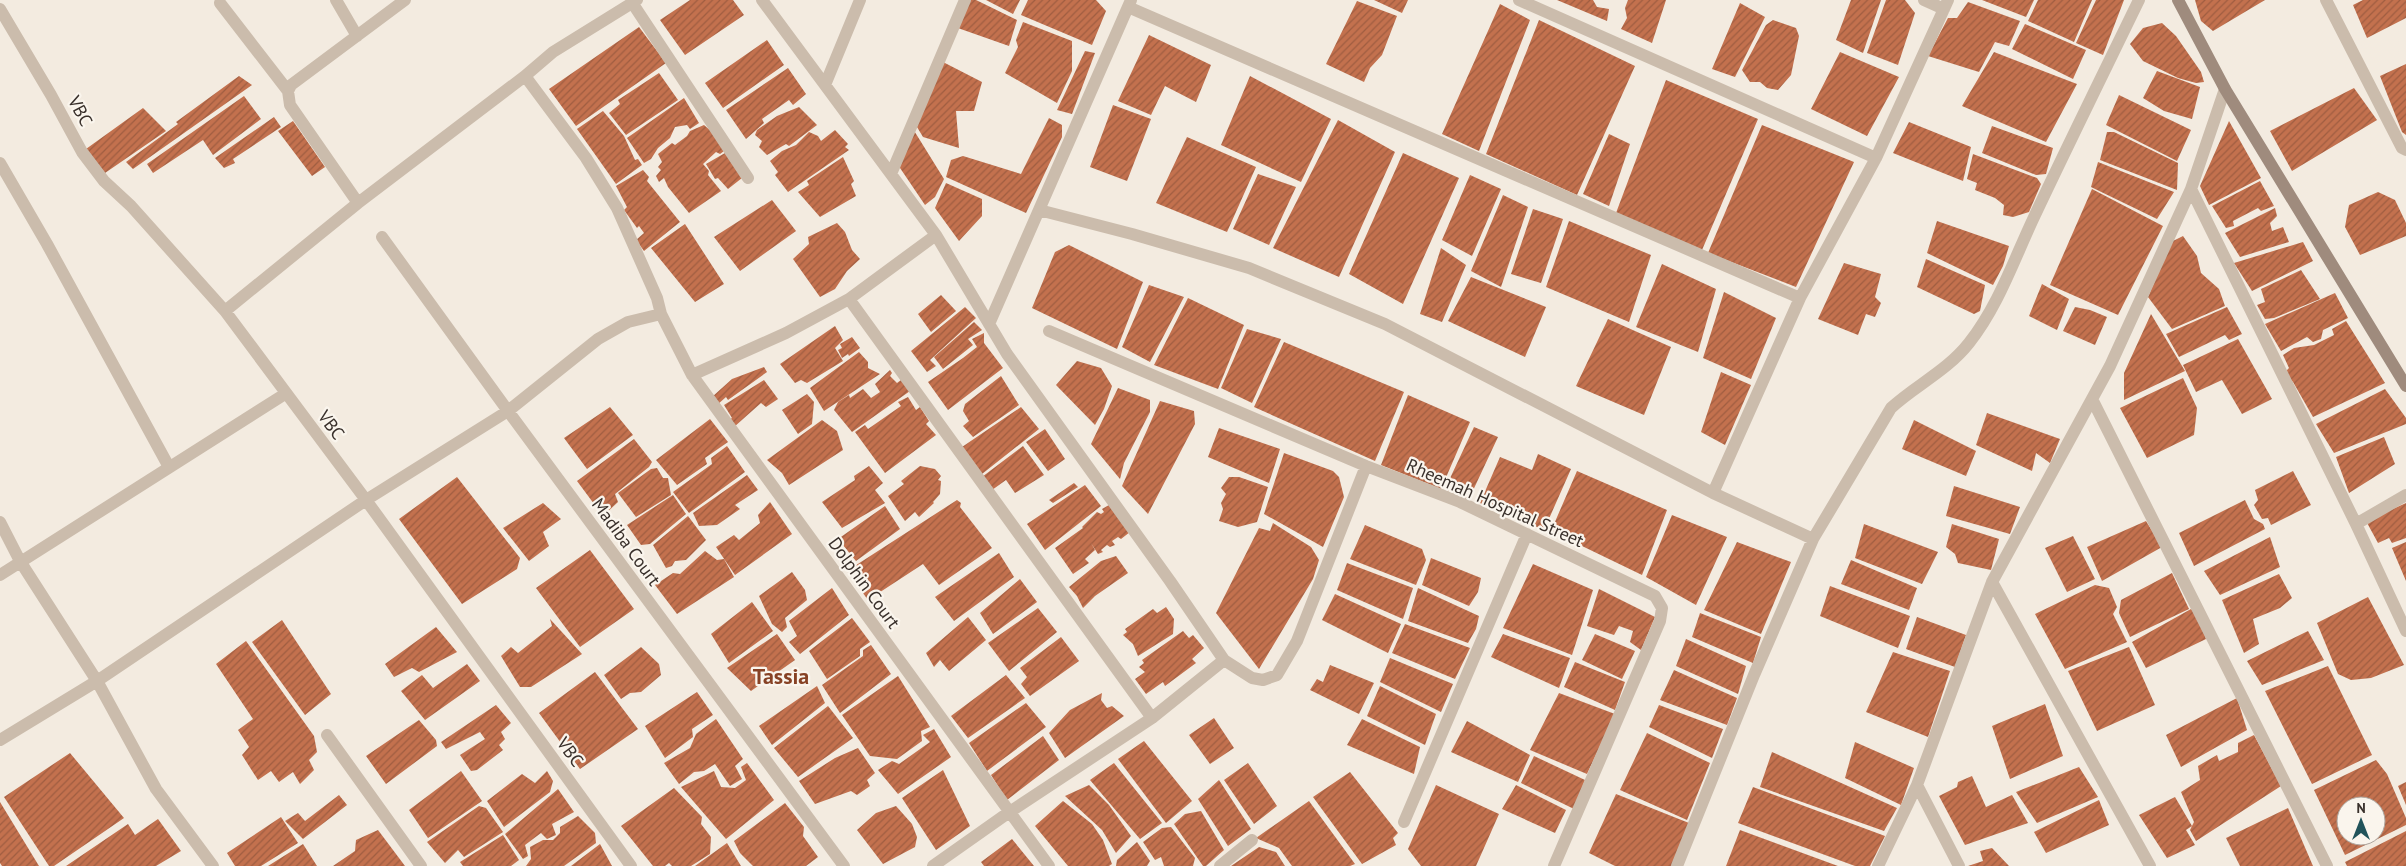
<svg xmlns="http://www.w3.org/2000/svg" width="2406" height="866" viewBox="0 0 2406 866" font-family="'PT Sans',sans-serif">
<style>
.building{fill:url(#building-hatch);fill-rule:evenodd}
.lines{fill:none;stroke-linecap:round;stroke-linejoin:round}
.street{stroke:#cbbcac;stroke-width:12}
.secondary{stroke:#9f8b7d;stroke-width:12}
.labels{text-anchor:middle;stroke-width:4.5;stroke-linejoin:round;paint-order:stroke}
.street-label{font-size:18px;fill:#39302b;stroke:#faf5ed}
.district-label{font-size:22px;font-weight:bold;fill:#874225;stroke:#faf5ed}
</style>
<defs>
<pattern id="building-hatch" width="6" height="6" patternUnits="userSpaceOnUse" patternTransform="scale(1.25)"><rect width="6" height="6" fill="#c3714e"/><path d="M-1 1l2-2M0 6l6-6M5 7l2-2" fill="none" stroke="#9f5d41"/></pattern>
</defs>
<rect width="100%" height="100%" fill="#f3ebe0"/>
<path class="building" d="M690,0H733L744,15L685,55L660,20Z
M968,0H976L1017,20L1009,46L955,27Z
M986,0H1020L1013,14Z
M1028,0H1096L1106,11L1092,45L1021,15Z
M1374,0H1408L1402,13Z
M1557,0H1593L1597,7L1609,9L1607,21Z
M1628,0H1666L1652,43L1621,29L1627,18L1625,8Z
M1851,0H1881L1863,53L1836,40Z
M1886,0H1905L1915,13L1898,65L1867,53Z
M1982,0H2034L2026,17Z
M2038,0H2092L2074,42L2028,21Z
M2096,0H2124L2103,55L2076,43Z
M2195,0H2265L2213,31L2201,21Z
M2363,0H2406V18L2367,38L2353,5Z
M1357,1L1397,16L1382,55L1370,68L1364,82L1326,64Z
M1968,2L2020,21L2009,46L1995,42L1979,72L1928,56L1948,18H1957Z
M1740,3L1765,17L1735,77L1712,69Z
M1500,4L1530,20L1479,151L1442,134Z
M1539,20L1635,66L1577,195L1486,154Z
M1773,20L1796,28L1799,36L1791,75L1778,90L1767,88L1760,82H1750L1742,70L1766,25Z
M1023,22L1072,41V71L1057,103L1005,73L1018,47L1016,40Z
M2162,23L2176,36L2201,72L2204,82L2196,83L2178,78L2143,61L2130,44L2143,28Z
M2025,24L2086,50L2073,79L2012,49Z
M639,27L666,63L576,126L549,89Z
M1149,35L1211,65L1196,102L1165,86L1151,115L1118,101Z
M767,40L784,65L723,108L705,83Z
M1085,51L1095,53L1072,114L1057,110Z
M1840,52L1899,77L1867,136L1811,109Z
M1994,52L2077,84L2046,142L1962,106Z
M943,62L982,82L974,111H956L959,148L923,137L914,122Z
M2406,64V135L2402,132L2380,76Z
M788,68L806,94L793,105L789,100L762,119L764,123L746,139L726,110Z
M2157,71L2200,87L2192,119L2164,111L2143,98Z
M659,73L678,100L626,135L609,113L620,104L618,100Z
M239,76L252,85L133,169L126,162L178,124L176,122Z
M1250,76L1331,119L1301,182L1221,145Z
M1666,80L1758,119L1702,250L1616,213Z
M2354,88L2377,120L2292,171L2270,131Z
M2119,95L2191,130L2177,161L2106,125Z
M244,96L261,119L213,155L203,140L153,173L147,164Z
M684,98L699,123L690,129L687,125L675,127L670,138L658,148L651,159L644,163L627,138Z
M1113,105L1151,119L1127,181L1090,167Z
M799,107L817,125L789,146L786,144L767,155L759,147L762,141L755,135L757,130L777,116Z
M143,108L166,131L105,173L86,149Z
M603,111L624,136L635,160L638,159L642,165L616,184L577,129Z
M274,117L281,127L233,159L235,163L224,168L215,158Z
M1049,118L1062,125V137L1026,213L946,177L951,160L963,156L1021,174Z
M1338,120L1395,152L1339,277L1273,248Z
M293,121L325,167L312,176L278,131Z
M2229,121L2261,178L2209,205L2200,186Z
M1909,122L1971,147L1963,181L1893,153Z
M704,125L712,132L724,151L720,154L716,152L703,164L709,171L708,175L721,191L689,213L668,187L664,178L659,182L656,176L661,170L658,167L662,162L658,154L672,143L675,145L687,136L690,131Z
M1762,125L1854,162L1796,287L1708,253Z
M1992,126L2053,148L2046,174L2036,175L1982,153Z
M913,129L944,179L935,197L925,205L898,165Z
M835,130L848,144L845,147L849,150L788,192L775,175L778,172L770,161L782,151L796,145L809,132L818,136L821,141Z
M2107,132H2114L2178,163L2177,190L2100,160Z
M1609,134L1630,144L1609,206L1583,194Z
M1187,137L1256,167L1227,232L1156,203Z
M725,153L742,178L728,189L718,178L715,179L706,164Z
M1403,153L1459,178L1403,304L1349,274Z
M1973,154L2037,178L2041,184L2029,212L2013,217L2003,215L2004,205L1995,198L1975,190L1977,183L1967,179Z
M843,157L854,181L851,184L856,196L820,217L798,192L809,185L807,181Z
M2098,162L2174,192L2157,219L2091,187Z
M643,170L649,177L647,181L680,222L644,251L636,240L644,233L639,226L637,228L624,210L627,207L616,186Z
M1258,174L1296,187L1269,245L1233,229Z
M1470,175L1501,189L1472,256L1442,240Z
M2260,181L2274,206L2261,211L2258,208L2233,221L2234,226L2226,228L2212,206Z
M946,183L982,199V216L959,241L935,208Z
M2092,189L2163,226L2118,315L2050,285Z
M2378,192L2395,200L2406,223V236L2360,255L2345,227L2349,205Z
M1503,195L1528,207L1501,287L1471,271Z
M772,200L796,231L740,271L714,237Z
M2275,208L2277,216L2270,223L2272,231L2283,227L2289,242L2240,257L2225,233Z
M1533,209L1563,219L1541,283L1511,274Z
M1569,221L1651,255L1629,322L1546,287Z
M1937,221L2009,246L2003,266L1993,285L1927,253Z
M837,223L845,232L852,250L860,259L847,271L835,289L820,297L793,259L809,244L808,237Z
M685,224L724,284L695,302L651,248Z
M2183,236L2197,256L2201,273L2219,289L2225,306L2172,329L2148,297L2171,242Z
M2303,242L2313,261L2252,291L2234,263Z
M1069,245L1143,282L1117,349L1032,308L1055,252Z
M1441,248L1466,265L1442,322L1420,314Z
M1926,259L1985,285L1980,311L1974,314L1917,287Z
M1844,263L1881,274L1875,297L1881,303L1875,317L1866,314L1858,335L1818,319Z
M1662,264L1716,289L1698,352L1636,327Z
M2301,270L2320,299L2274,318L2265,319L2257,305L2265,302L2261,289Z
M1471,277L1546,307L1525,357L1448,321Z
M2042,284L2069,299L2057,330L2029,316Z
M1149,285L1184,297L1150,362L1122,347Z
M1724,292L1776,318L1751,379L1703,358Z
M2335,293L2348,318L2323,330L2321,339L2313,342L2307,337L2281,351L2265,324Z
M941,295L956,311L931,332L918,314Z
M1188,298L1244,325L1218,389L1154,365Z
M965,307L976,318L930,360L936,366L927,372L911,351Z
M2075,307L2090,310L2107,317L2095,345L2063,331Z
M2227,307L2242,334L2229,340L2225,335L2179,357L2166,334Z
M2151,314L2185,371L2124,400V373Z
M1608,319L1671,347L1644,415L1576,386Z
M2346,321L2385,383L2313,417L2293,382L2284,373L2289,368L2283,355L2294,348L2314,345L2334,335L2332,329Z
M974,322L982,330L968,339L973,345L943,369L934,357Z
M835,326L843,340L835,348L843,361L807,383L801,380L795,383L780,364Z
M1247,329L1281,339L1252,403L1221,388Z
M984,333V343L1003,368L948,410L928,382L963,358L977,347L972,339Z
M852,337L860,348L849,356L848,354L842,358L838,350L842,348L840,344Z
M2238,339L2272,399L2242,414L2222,380L2196,392L2183,365Z
M1284,342L1404,392L1375,461L1254,407Z
M859,352L868,362V368L880,374L824,411L810,388Z
M1077,361L1101,368L1112,386L1104,409L1095,425L1056,385Z
M764,367L767,372L728,400L726,397L717,405L712,397L732,379Z
M890,370L892,373L890,376L897,383L901,380L910,391L852,432L834,410L838,402L849,395L850,398L863,389L871,398L880,392L875,384Z
M1721,372L1751,385L1725,445L1701,432Z
M1001,376L1019,405L973,437L963,426L969,421L963,411L965,404Z
M2183,378L2197,408L2194,435L2147,458L2120,408Z
M764,380L778,399L766,407L761,403L734,427L729,420L732,418L724,405Z
M1118,388L1150,400V412L1124,463L1120,479L1091,444Z
M2385,389L2406,418V424L2334,453L2316,424Z
M807,394L814,402L812,424L798,434L782,410Z
M1408,395L1470,422L1441,489L1381,465Z
M908,397L916,410L920,407L929,421L926,424L936,435L885,473L855,432L865,425L868,429L901,406L898,402Z
M1160,401L1194,411L1195,424L1148,514L1122,486Z
M610,407L633,435L587,469L564,438Z
M1021,407L1039,429L982,474L962,447Z
M1987,413L2060,439L2050,463L2036,453L2032,471L1976,445Z
M710,419L728,442L705,458L707,464L677,485L656,460Z
M822,420L837,431L843,450L789,485L782,473L767,460Z
M1914,420L1976,451L1966,476L1902,449Z
M1474,427L1498,437L1469,499L1445,489Z
M1219,428L1280,449L1269,483L1208,457Z
M1045,429L1065,459L1048,471L1026,442Z
M2384,437L2395,464L2349,493L2336,457Z
M634,439L652,462L649,467L615,494L618,502L603,516L577,481Z
M727,446L745,472L689,513L673,492L712,464L711,458Z
M1023,446L1044,475L1015,493L1006,480L992,490L982,477Z
M1284,453L1333,471L1339,477L1344,497L1323,547L1264,514Z
M1538,454L1571,469L1544,530L1480,503L1500,457L1532,470Z
M869,466L883,483L875,490L885,503L842,528L822,502L855,480L854,476Z
M920,466L935,469L941,476L938,480L941,481L940,494L933,502L934,503L919,517L915,512L905,521L888,496L904,484L901,481Z
M657,468L663,478H668L671,495L636,517L618,493L651,469Z
M1577,471L1667,510L1642,575L1551,531Z
M2293,471L2311,505L2271,525L2268,518L2262,519L2254,505L2258,500L2255,490Z
M747,475L758,490L735,505L740,509L717,525L699,526L693,513Z
M457,477L520,558L517,569L462,604L399,519Z
M1229,477H1239L1268,487L1257,522L1238,527L1219,521L1223,509L1221,503L1226,494L1221,488Z
M1074,483L1078,487L1053,503L1049,500Z
M1085,485L1101,506L1045,550L1027,524Z
M1954,486L2020,507L2010,534L1946,516Z
M673,495L686,514L650,544L641,545L627,525Z
M957,500L961,503L960,507L992,548L939,585L923,564L868,600L847,571Z
M2245,500L2254,519L2263,524L2265,529L2194,566L2179,533Z
M770,502L792,534L735,575L716,547L734,535L739,540L760,523L758,515Z
M543,503L561,519L543,532L549,546L529,561L503,528Z
M2406,503V538L2392,543L2389,538L2378,543L2366,521Z
M1109,505L1130,532L1121,539L1118,537L1112,541L1115,545L1110,547L1107,545L1101,550L1103,552L1098,554L1091,543L1095,550L1085,559L1089,563L1073,574L1055,548L1083,528L1082,527L1097,512L1101,514L1104,512L1102,509Z
M885,506L900,529L856,561L838,539Z
M1672,515L1727,537L1696,605L1646,577Z
M688,516L706,540L686,560L675,561L672,566L666,568L653,545Z
M2146,521L2162,547L2102,581L2087,547Z
M1273,523L1311,547L1319,560L1313,579L1259,669L1216,613L1259,528L1270,531Z
M1864,524L1938,552L1922,584L1855,558Z
M1952,524L1999,539L1991,570L1958,563L1955,554L1946,547Z
M1365,525L1422,549L1426,560L1416,585L1350,559Z
M2073,536L2095,579L2067,592L2045,548Z
M2270,537L2280,567L2220,595L2204,571Z
M1737,542L1791,562L1761,634L1704,610Z
M2406,542V581L2392,548Z
M590,550L634,609L580,647L536,588Z
M705,551L717,560L724,559L734,577L677,614L655,585L673,573L680,574Z
M999,553L1014,577L954,621L935,597Z
M1116,556L1128,573L1095,596L1083,608L1077,596L1069,587L1101,561Z
M1431,558L1481,578L1478,592L1469,606L1422,585Z
M1851,560L1917,588L1909,610L1841,584Z
M1347,563L1413,588L1403,619L1337,590Z
M1533,564L1593,590L1572,655L1503,628Z
M792,572L805,590L807,600L785,618L787,627L782,632L772,624L759,596Z
M2172,573L2189,609L2130,637L2119,613L2121,600Z
M2279,574L2292,598L2280,608L2253,619L2259,644L2244,653L2222,600Z
M1020,579L1037,602L993,634L980,613Z
M2095,585L2109,588L2117,607L2113,614L2127,642L2065,669L2035,614Z
M1830,586L1910,616L1898,648L1820,616Z
M832,588L849,615L800,654L789,642L797,636L789,621Z
M1418,588L1479,616L1476,629L1468,643L1408,621Z
M1599,589L1655,617L1641,650L1630,642L1633,631L1619,626L1614,635L1587,626Z
M1335,594L1401,624L1388,653L1322,620Z
M2368,597L2404,665L2371,678L2351,680L2338,674L2317,623Z
M752,602L773,631L729,663L711,634Z
M1166,607L1174,619L1173,634L1138,656L1133,644L1123,635L1127,632L1125,629L1153,609L1157,613Z
M1038,608L1057,632L1009,671L988,643Z
M2191,609L2199,616L2206,639L2146,668L2132,642Z
M1700,613L1761,637L1753,663L1692,637Z
M968,617L986,640L949,671L940,660L934,667L926,653Z
M1917,617L1966,635L1955,667L1906,649Z
M852,618L870,642L860,649V656L827,679L809,651Z
M550,619L582,654L531,687H520L501,656L511,647L518,653L552,626Z
M282,620L331,694L305,715L252,642Z
M1405,624L1470,648L1455,679L1392,653Z
M436,627L457,652L419,672L412,668L394,677L385,664Z
M1183,631L1189,638L1193,635L1204,648L1192,659L1196,663L1165,686L1163,682L1146,694L1135,679L1145,672L1139,667L1144,663L1142,660Z
M2308,631L2324,660L2262,685L2247,661Z
M777,634L795,660L751,691L727,668Z
M1503,634L1570,658L1559,688L1491,657Z
M1595,634L1635,651L1622,679L1582,660Z
M1061,637L1079,661L1030,696L1021,684L1027,677L1020,668Z
M1686,639L1746,666L1738,694L1676,666Z
M246,641L314,736L317,752L309,760L314,770L300,784L293,772L279,782L271,771L258,780L242,755L249,747L238,730L253,719L216,664Z
M871,645L891,674L840,713L822,685L863,656V650Z
M641,647L659,664L661,675L641,692L630,693L621,699L604,675Z
M2129,647L2155,705L2097,731L2068,671Z
M1893,652L1950,671L1928,737L1866,712Z
M1390,658L1453,684L1441,712L1380,682Z
M1575,662L1625,682L1615,710L1564,687Z
M467,664L480,681L425,720L401,691L422,675L433,688Z
M1330,665L1374,683L1359,714L1310,690L1317,679L1323,682Z
M2328,666L2372,755L2312,784L2265,691Z
M1674,670L1737,698L1727,725L1660,700Z
M595,672L638,729L580,769L539,713Z
M1006,675L1025,698L968,738L951,716Z
M898,676L930,727L921,731L922,741L897,759L870,756L842,715Z
M817,686L825,703L772,745L759,726Z
M1380,686L1436,714L1425,745L1367,716Z
M697,692L713,715L692,729L693,737L665,758L645,726Z
M1102,693L1101,700L1107,708L1112,706L1124,716L1065,758L1049,733L1070,710Z
M1559,693L1615,714L1587,774L1530,750Z
M2237,698L2247,730L2181,767L2166,735Z
M1026,703L1046,727L987,771L969,743Z
M2045,704L2063,756L2010,779L1992,726Z
M496,705L511,723L501,732L505,739L499,745L503,750L477,770L471,771L460,755L485,739L480,732L446,749L441,742Z
M1659,705L1723,729L1712,758L1649,727Z
M828,706L853,738L798,777L774,748Z
M1214,718L1234,748L1210,764L1189,735Z
M716,719L743,759L735,766L742,779L730,786L715,764L704,771L694,772L679,784L664,763L690,748L696,734Z
M1362,719L1420,747L1414,774L1347,745Z
M419,720L436,740L437,746L386,784L366,756Z
M1467,721L1530,755L1518,782L1451,752Z
M934,729L951,757L898,794L878,770L892,761L899,764L930,742L923,735Z
M1647,733L1710,763L1687,820L1620,790Z
M2254,735L2281,786L2196,841L2190,830L2194,822L2181,792L2200,780L2198,766L2217,755L2219,761L2238,752V743Z
M1043,736L1059,760L1007,800L991,775Z
M1144,741L1192,801L1166,823L1118,759Z
M1855,742L1914,768L1901,805L1845,778Z
M858,748L875,773L867,780L870,786L857,795L851,791L815,804L799,781L835,758Z
M1772,752L1897,808L1884,831L1760,787Z
M70,753L124,818L54,866H49L4,797Z
M1534,756L1585,780L1574,809L1521,783Z
M2376,760L2387,774L2406,818V825L2345,855L2314,790ZM2346,806H2376V836H2346Z
M747,763L774,800L726,839L681,787L714,771L721,787L735,788L746,780L741,767Z
M1114,763L1162,823L1140,839L1090,780Z
M1248,763L1277,806L1254,824L1224,780Z
M2079,767L2098,797L2037,823L2016,792Z
M943,770L970,826L936,850L902,798Z
M461,771L482,801L428,838L409,810Z
M547,771L553,781L550,792L504,827L487,801L522,774L535,783Z
M1350,772L1398,833L1393,838L1396,845L1362,864L1313,797Z
M1972,776L1986,807L2012,795L2028,823L1965,845L1939,796L1957,787L1958,782Z
M1219,780L1251,829L1228,846L1198,799Z
M2406,782V805L2398,786Z
M1089,785L1109,805L1131,836L1116,853L1102,830L1065,796Z
M1436,785L1499,814L1476,866H1421L1408,849Z
M1516,785L1566,810L1555,833L1502,809Z
M1753,787L1885,836L1870,866H1855L1738,823Z
M674,788L702,817L701,824L711,837L710,854L691,866H672L669,863L665,866H653L621,826Z
M558,789L574,812L552,824L556,835L547,839L541,833L525,845L528,856L523,859L505,834Z
M1616,794L1689,823L1672,866H1615L1589,853Z
M339,795L347,805L303,839L285,821L298,813L305,821Z
M2175,797L2192,826L2186,830L2195,845L2167,858L2139,815Z
M2099,800L2109,825L2046,853L2034,832Z
M1063,801L1092,824L1103,840L1112,864L1109,866H1068L1035,826Z
M1309,801L1355,864L1350,866H1292L1279,848L1256,838Z
M0,802L39,866H2L0,863Z
M785,803L804,827L803,836L818,857L806,866H753L740,853L734,841Z
M479,806L486,808L503,832L464,857L458,850L445,863L427,842Z
M896,806L912,824L917,837L915,847L883,864L857,830L876,813Z
M2288,808L2313,866H2240L2226,838Z
M1201,811L1224,850L1206,866H1203L1174,824L1185,814Z
M578,816L595,833L596,843L564,866H526L531,859L530,847L543,840H553L560,833V827Z
M281,817L298,843L261,866H235L227,853Z
M158,819L181,851L156,866H66L128,824L135,835Z
M1171,827L1195,858L1193,866H1164L1161,857L1155,860L1143,842L1162,828Z
M378,830L405,866H333L355,851L356,840Z
M1740,830L1838,866H1726Z
M2406,831V866H2347L2345,862Z
M503,835L519,860L511,866H463L460,862Z
M1012,839L1034,866H984L981,862Z
M1137,842L1150,861L1147,866H1116L1117,860Z
M727,843L741,866H695Z
M303,844L317,866H268Z
M600,844L612,866H571Z
M1259,847L1276,852L1285,866H1231Z
M1992,848L2009,866H1968L1983,861L1980,851Z"/>
<g class="lines">
<path class="street" d="M336,0L357,36
M637,0L553,52L525,76L586,158L617,208L657,298L661,314L692,375L1049,866
M762,0L936,235L1007,354L1170,581L1224,660L1252,678L1263,680L1277,675L1297,641L1366,466
M1519,0L1876,158
M1924,0L1944,9
M2326,0L2402,148L2406,150
M220,3L288,91
M633,4L748,178
M1128,7L1800,298
M0,9L51,95L82,152L104,181L131,206L225,311L366,500L631,866
M825,85L860,0
M0,163L47,244L169,467
M891,174L965,0
M2191,189L2356,524L2406,631
M358,203L525,76
M1039,210L1132,234L1249,268L1385,324L1713,493L1813,539
M382,237L508,411L844,866
M849,299L1152,718
M225,311L358,203L290,105L288,91L291,85L405,0
M989,324L1131,0
M1049,331L1366,466L1460,502L1655,596L1662,608L1660,621L1554,866
M692,375L786,333L849,299L936,235
M2092,399L2327,866
M1713,493L1800,298L1876,158L1948,0
M0,522L20,561L97,681L156,789L213,866
M2356,524L2406,495
M0,575L285,394
M1992,582L2150,866
M327,735L421,866
M0,740L97,681L366,500L508,411L598,339L628,322L661,314
M1917,785L1959,866
M1404,822L1527,534
M933,866L1008,813L1152,718L1224,660
M1220,866L1252,840
M1677,866L1754,675L1813,539L1891,408C1916,385 1947,371 1969,343C1999,305 2014,259 2035,215C2069,143 2104,72 2139,0
M1878,866L1917,785L1992,582L2110,366L2191,189L2225,89"/>
<path class="secondary" d="M2178,0L2225,89L2406,386"/>
</g>
<g class="labels">
<g class="street-label">
<text transform="translate(80 111) rotate(62)" y="6">VBC</text>
<text transform="translate(331 425) rotate(53)" y="6">VBC</text>
<text transform="translate(1495 503) rotate(24)" y="6">Rheemah Hospital Street</text>
<text transform="translate(626 542) rotate(54)" y="6">Madiba Court</text>
<text transform="translate(864 583) rotate(54)" y="6">Dolphin Court</text>
<text transform="translate(570 752) rotate(54)" y="6">VBC</text>
</g>
<g class="district-label">
<text x="781" y="684">Tassia</text>
</g>
</g>
<g transform="translate(2361 821)"><circle r="24" fill="#faf5ed" stroke="#ada69f"/>
<path d="M0-4L9 19L0 12L-9 19Z" fill="#21535a"/>
<text y="-8" font-size="14" font-weight="bold" text-anchor="middle" fill="#39302b">N</text>
</g>
</svg>
